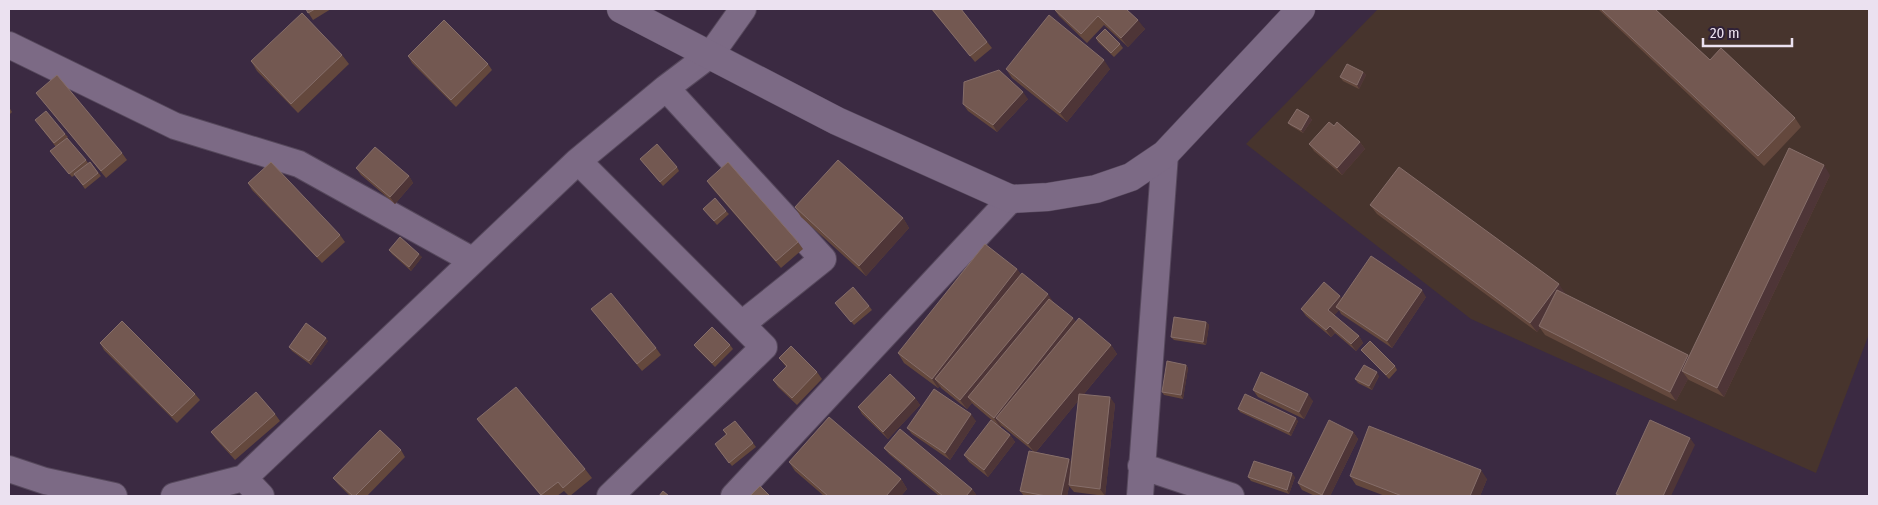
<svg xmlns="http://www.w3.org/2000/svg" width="1878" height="505" viewBox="0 0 1878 505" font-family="'Fira Sans Condensed',sans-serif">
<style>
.education{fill:#47342d}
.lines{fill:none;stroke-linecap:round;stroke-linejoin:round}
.street-casing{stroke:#56485c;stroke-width:28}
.secondary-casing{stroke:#56485c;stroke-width:29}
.street{stroke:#7c6a85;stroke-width:26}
.secondary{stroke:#7c6a85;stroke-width:28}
.wall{fill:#64483d;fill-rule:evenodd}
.shaded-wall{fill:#4e3537}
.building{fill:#735851;stroke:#866e6a}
</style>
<rect width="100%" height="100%" fill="#3b2a42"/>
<path class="education" d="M1378,9H1869V334L1816,473L1471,319L1246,144Z"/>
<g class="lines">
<defs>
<path id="street" d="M9,45L175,126L299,164L472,260
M666,88L823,259L742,324
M578,161L764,347L610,496
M1141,466L1231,496
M9,469L45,481L114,496
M244,478L261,496
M174,496L244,478L578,161L666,88L711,54L743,9
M734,496L1011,199
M1140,496L1165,154"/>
<path id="secondary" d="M621,9L837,121L1011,199L1048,197L1096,189L1131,177L1165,154L1301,9"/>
</defs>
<use href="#street" class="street-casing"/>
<use href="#secondary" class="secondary-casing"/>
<use href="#street" class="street"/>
<use href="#secondary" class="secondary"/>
</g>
<path class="wall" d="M306,9H331L313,20Z
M931,9H961L992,48L975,62Z
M1054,9H1126L1145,29L1128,47L1104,25L1087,43L1059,16Z
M1598,9H1655L1710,60L1795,118L1801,127L1764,166Z
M1096,38L1120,44L1123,48L1114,57L1098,42Z
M342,55L349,64L298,113L257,71L251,61Z
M408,56L488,64L492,70L456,107L412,63Z
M1006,69H1110L1067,122L1012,78Z
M1363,72L1366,75L1359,89L1343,81L1340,77Z
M36,93L122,153L127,160L106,178Z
M1028,99L997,132L968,111L963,104Z
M9,107L12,112L9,115Z
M1309,116L1312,120L1303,133L1291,126L1288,123Z
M38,124L65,134L68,137L60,144L86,160L88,163L90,162L101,176L85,189L75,175L72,177L53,155L50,151L56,147Z
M1334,126L1360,142L1365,149L1342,175L1314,151L1309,144Z
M640,159L677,167L679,171L663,186Z
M356,168L409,176L413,183L395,204L361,175Z
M1830,175L1724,397L1689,380L1688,379L1676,401L1545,335L1540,328L1537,332L1377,214L1370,205L1565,294L1688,355L1689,356Z
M707,181L798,242L803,249L781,268L712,188Z
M248,183L340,235L345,242L322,263L252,190Z
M795,207L903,218L909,228L866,276L801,217Z
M703,209L726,211L729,214L717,225Z
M389,250L422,257L411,271L392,254Z
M1017,269L1021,275L1076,322L1111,345L1117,354L1084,394L1115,404L1105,496L1074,492L1069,486L1067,496H1024L1020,491L1033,451L1002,426L1000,427L975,406L972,403L967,409L941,388L940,386L938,388L904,363L898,353ZM1078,401L1071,463L1069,459L1036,452Z
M1426,297L1392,348L1341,314L1339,310L1334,315L1359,336L1363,343L1356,351L1335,333L1331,337L1306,316L1301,309L1342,298Z
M835,303L869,306L872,310L854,325Z
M591,309L656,348L661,355L642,371Z
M1206,322L1209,325L1206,345L1174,340L1171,337Z
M328,341L311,365L292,351L289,347Z
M100,343L195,394L200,400L177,423L104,350Z
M694,345H730L733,349L715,367L696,348Z
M1361,350L1395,366L1397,370L1389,379L1364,353Z
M779,358L817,372L822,379L797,405L778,387L773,380L786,367Z
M1186,365L1188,368L1183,399L1164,395L1162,392Z
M1379,376L1372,390L1358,383L1355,379Z
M1253,390L1313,401L1304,419L1258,397Z
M915,398L920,405L888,439L862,414L858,407Z
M1238,409L1298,421L1291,436L1240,412Z
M275,414L280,421L235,460L216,439L211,432Z
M477,419L585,469L592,478L570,496H569L564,491L557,496H541L484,428Z
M976,421L950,460L912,434L907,428Z
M723,430L753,443L756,447L732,466L717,448L726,435Z
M1353,432L1358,439L1330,496H1315L1302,490L1298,483Z
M1010,435L1015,442L988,477L969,462L964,455Z
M884,448L972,489L977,496H939L889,454Z
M401,450L405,457L367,496H350L338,484L333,478Z
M789,462L901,479L907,489L901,496H824L795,471Z
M1350,476L1487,479L1480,496H1385L1356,485Z
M1248,477H1295L1289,494L1251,481Z"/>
<path class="shaded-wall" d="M1138,20L1145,29L1128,47L1121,38Z
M1104,60L1110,69L1067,122L1060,113Z
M1363,72L1366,75L1359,89L1357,85Z
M1023,92L1028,99L997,132L993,125Z
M1309,116L1312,120L1303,133L1301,130Z
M1360,142L1365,149L1342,175L1337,168Z
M1824,165L1830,175L1724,397L1717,388Z
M409,176L413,183L395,204L390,197Z
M903,218L909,228L866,276L859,266Z
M419,254L422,257L411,271L409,267Z
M1017,269L1024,279L935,379L940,386L938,388L932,379Z
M1559,284L1565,293L1539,326L1540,328L1537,332L1530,323Z
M1422,290L1426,297L1392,348L1387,341Z
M1048,294L1054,303L968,397L972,403L967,409L960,400Z
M1340,296L1345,302L1336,307L1339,310L1333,317L1328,310Z
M1073,318L1080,327L996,418L1002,426L1000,427L994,418Z
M1206,322L1209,325L1206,345L1203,342Z
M1330,326L1335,333L1331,337L1326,330Z
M1359,336L1363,343L1356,351L1351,344Z
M326,338L328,341L311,365L309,361Z
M1111,345L1117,354L1035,453L1028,444Z
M1688,355L1695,364L1682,371L1688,379L1676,401L1670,392Z
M1186,365L1188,368L1183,399L1181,395Z
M1377,372L1379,376L1372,390L1369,386Z
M1308,394L1313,401L1304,419L1299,412Z
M1110,397L1115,404L1105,496L1100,489Z
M915,398L920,405L888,439L883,432Z
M971,414L976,421L950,460L945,453Z
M1296,418L1298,421L1291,436L1289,432Z
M1353,432L1358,439L1330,496H1323L1322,495Z
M1010,435L1015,442L988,477L984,470Z
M1690,438L1695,445L1671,496H1663Z
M1069,459L1074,466L1067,496H1061Z
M1481,470L1487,479L1480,496H1470Z
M1292,473L1295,477L1289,494L1287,490Z
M901,479L907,489L901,496H886Z
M972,489L977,496H966Z"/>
<path class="building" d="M306,9H315L308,13Z
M932,9H961L987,42L970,56Z
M1054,9H1126L1138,20L1121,38L1098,16L1081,34Z
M1601,9H1655L1710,60L1721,48L1795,118L1758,156Z
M302,13L342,55L291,104L251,61Z
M1049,15L1104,60L1060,113L1006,69Z
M444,20L488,64L451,100L408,56Z
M1105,29L1120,44L1111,53L1096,38Z
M1347,64L1363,72L1357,85L1340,77Z
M999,70L1023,92L993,125L963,104L964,82Z
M57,75L122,153L101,171L36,93Z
M1297,109L1309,116L1301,130L1288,123Z
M46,111L65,134L54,143L35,120Z
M1329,122L1334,126L1337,122L1360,142L1337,168L1309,144Z
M67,138L86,160L69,174L50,151Z
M657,144L677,167L660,182L640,159Z
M375,147L409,176L390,197L356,168Z
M1789,148L1824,165L1717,388L1682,371Z
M838,160L903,218L859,266L795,207Z
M90,162L98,173L83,185L74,174Z
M271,162L340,235L317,257L248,183Z
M728,162L798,242L776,261L707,181Z
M1399,167L1559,284L1530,323L1370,205Z
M715,198L726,211L714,221L703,209Z
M400,237L419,254L409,267L389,250Z
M985,244L1017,269L932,379L898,353Z
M1371,256L1422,290L1387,341L1336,307Z
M1022,273L1048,294L960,400L935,379Z
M1324,282L1340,296L1328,310L1359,336L1351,344L1330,326L1326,330L1301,309Z
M853,287L869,306L851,322L835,303Z
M1557,290L1688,355L1670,392L1539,326Z
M611,293L656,348L637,364L591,309Z
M1049,299L1073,318L994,418L968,397Z
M1174,317L1206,322L1203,342L1171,337Z
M1079,318L1111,345L1028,444L996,418Z
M122,321L195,394L172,416L100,343Z
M306,323L326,338L309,361L289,347Z
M712,327L730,345L712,363L694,345Z
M1370,341L1395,366L1386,375L1361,350Z
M791,346L817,372L792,398L773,380L787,366L779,358Z
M1167,361L1186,365L1181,395L1162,392Z
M1364,365L1377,372L1369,386L1355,379Z
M1261,372L1308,394L1299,412L1253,390Z
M890,374L915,398L883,432L858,407Z
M516,387L585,469L563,488L558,482L541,495L477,419Z
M934,389L971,414L945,453L907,428Z
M256,392L275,414L231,453L211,432Z
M1079,394L1110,397L1100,489L1069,485Z
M1245,394L1296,418L1289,432L1238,409Z
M829,417L901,479L886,496H828L789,462Z
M991,420L1010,435L984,470L964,455Z
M1329,420L1353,432L1322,495L1298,483Z
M1650,420L1690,438L1663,496H1621L1616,494Z
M735,421L753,443L729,463L715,444L727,434L723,430Z
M1369,426L1481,470L1470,496H1402L1350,476Z
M900,429L972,489L966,496H943L884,448Z
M380,430L401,450L355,496H353L333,478Z
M1029,451L1069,459L1061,496H1046L1020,491Z
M1254,461L1292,473L1287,490L1248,477Z
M760,486L770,496H750Z
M663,491L669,496H659Z"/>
<rect width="1878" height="505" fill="none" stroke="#ebe1f0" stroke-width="20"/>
<path d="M1703 38v8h89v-8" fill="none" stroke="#ebe1f0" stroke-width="2.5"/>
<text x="1710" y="38" font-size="15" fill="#ebe1f0" stroke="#302137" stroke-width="4" paint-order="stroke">20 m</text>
</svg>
